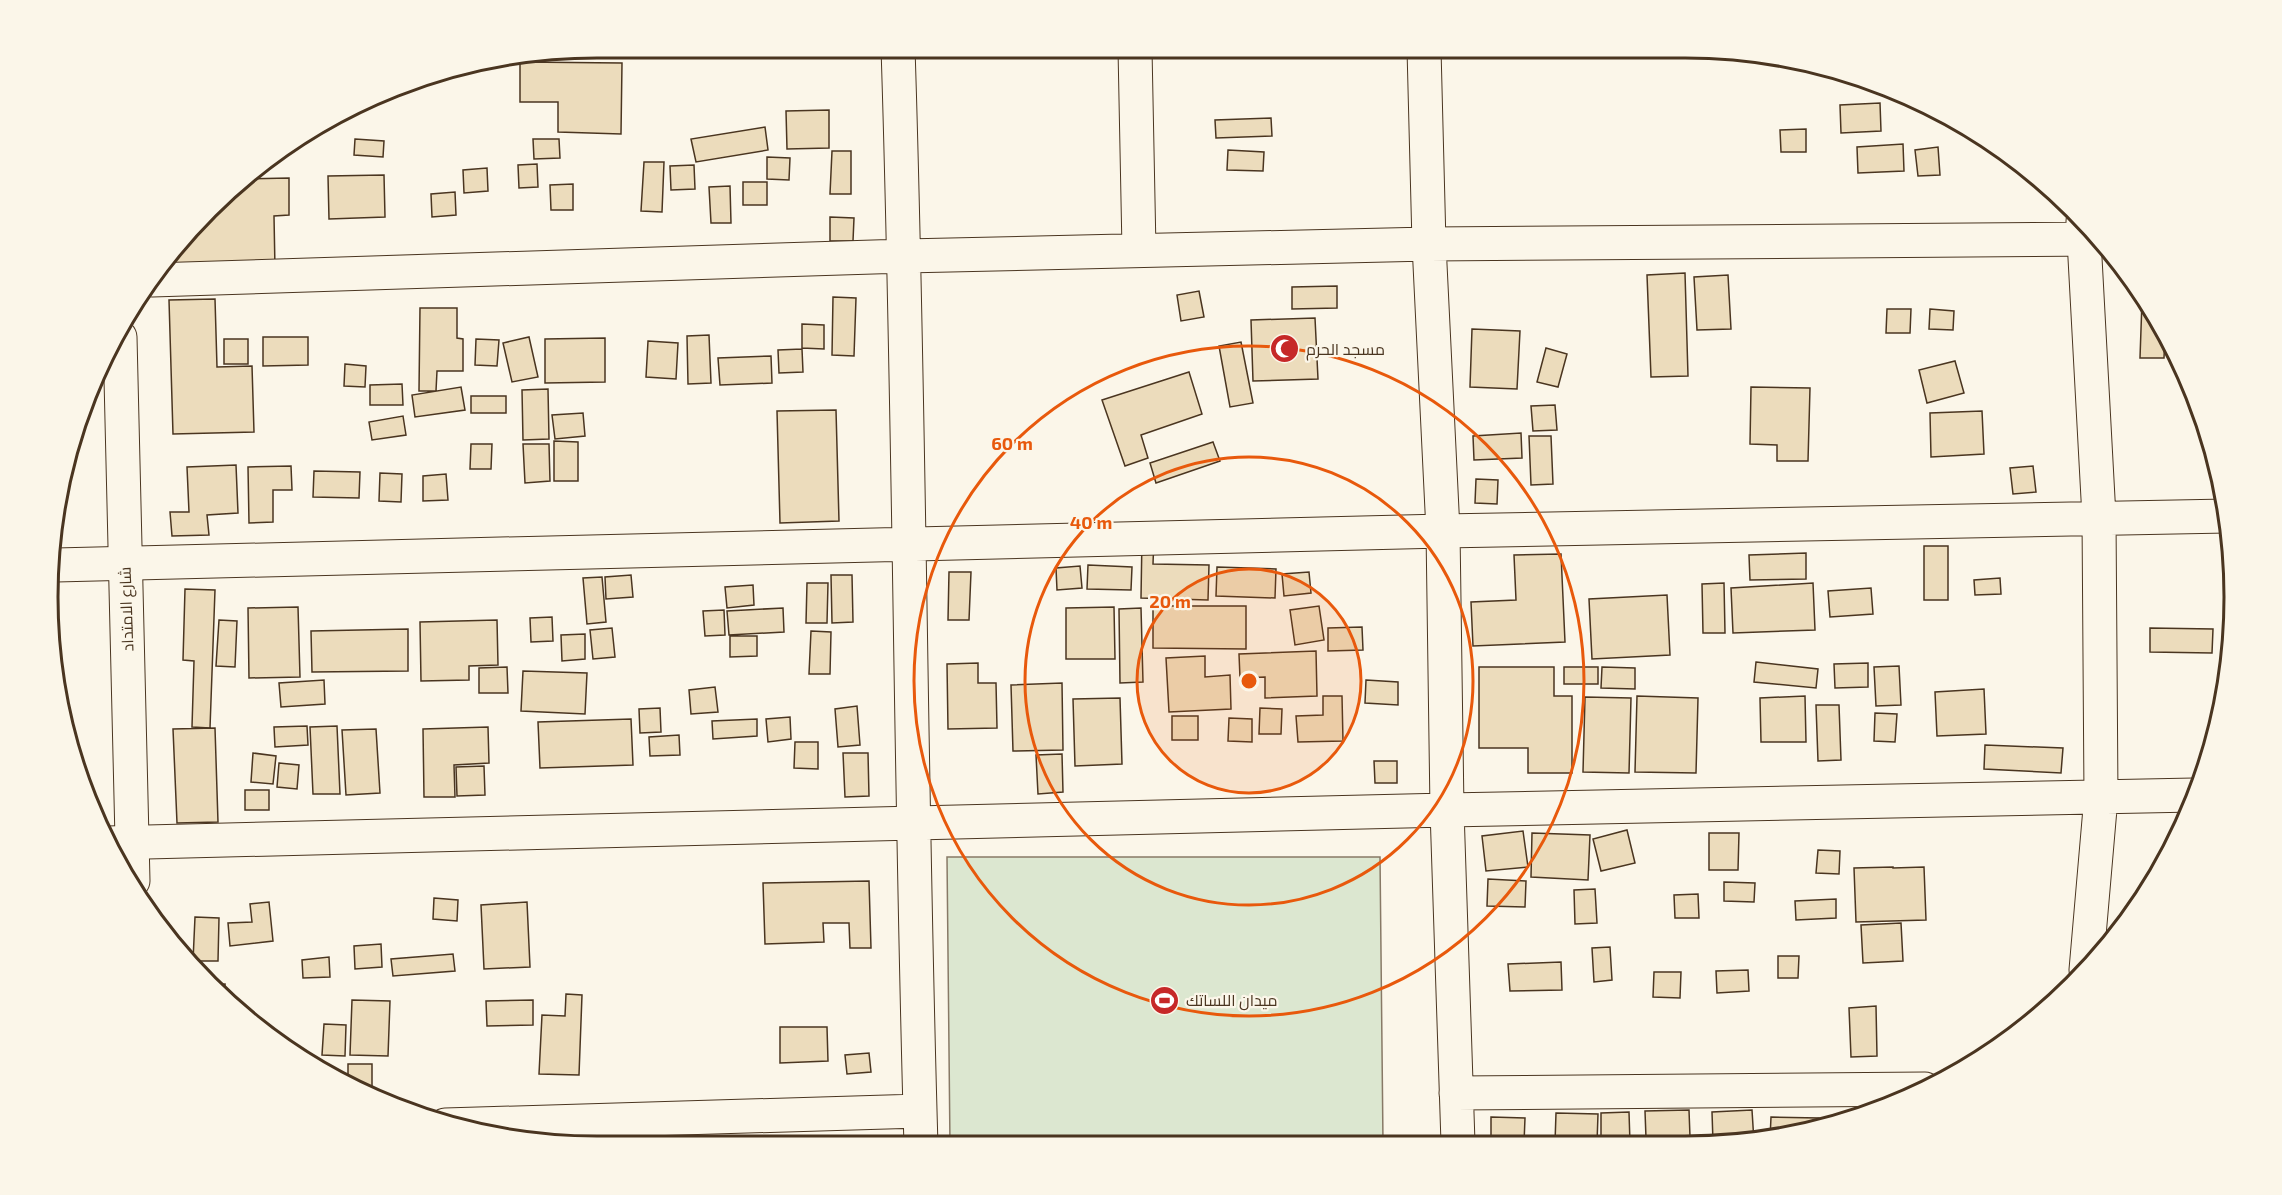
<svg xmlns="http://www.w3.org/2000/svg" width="2282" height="1195" viewBox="0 0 2282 1195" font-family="'Exo 2',Cairo,sans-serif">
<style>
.green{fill:#dce7d0;stroke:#887966;stroke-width:1.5}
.building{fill:#ecdcbc;stroke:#4a3520;stroke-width:1.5}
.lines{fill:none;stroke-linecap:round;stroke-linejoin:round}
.minor-casing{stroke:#4a3520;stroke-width:35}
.tertiary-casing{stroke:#4a3520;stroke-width:35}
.minor{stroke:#fbf6e9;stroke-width:33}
.tertiary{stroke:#fbf6e9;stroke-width:33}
.ring{fill:none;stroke:#e8590c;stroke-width:3}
.labels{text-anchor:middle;stroke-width:4.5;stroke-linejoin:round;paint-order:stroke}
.poi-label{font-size:16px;fill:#4a3520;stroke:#fbf6e9;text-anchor:start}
.street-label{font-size:16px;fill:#4a3520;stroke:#fbf6e9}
.rim{fill:none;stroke:#4a3520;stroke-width:3}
.centre{fill:#e8590c;stroke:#fbf6e9;stroke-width:3}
.ring-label{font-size:18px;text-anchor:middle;font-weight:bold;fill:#e8590c;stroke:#fbf6e9;stroke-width:4.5;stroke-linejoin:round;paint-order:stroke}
</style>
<rect width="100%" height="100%" fill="#fbf6e9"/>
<path class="green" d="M947,857H1380L1383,1143L950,1145Z"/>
<path class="building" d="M520,62L622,63L621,134L558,132V102H520Z
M1880,103L1881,131L1841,133L1840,105Z
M829,110V148L787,149L786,111Z
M1271,118L1272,136L1216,138L1215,120Z
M765,127L768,150L696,162L691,139Z
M1806,129V152H1781L1780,130Z
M355,139L384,141L383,157L354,155Z
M533,139H559L560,158L534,159Z
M1903,144L1904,171L1858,173L1857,147Z
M1938,147L1940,175L1918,176L1915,150Z
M1228,150L1264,152L1263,171L1227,170Z
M832,151H851V194H830Z
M767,157L790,158L789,180L767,179Z
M644,162H664L662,212L641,211Z
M537,164L538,187L519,188L518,165Z
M694,165L695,189L671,190L670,166Z
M487,168L488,191L464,193L463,170Z
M384,175L385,217L329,219L328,176Z
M289,178V215L274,216L275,269L173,271V258L247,179Z
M743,182H767V205H743Z
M573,184V210H551L550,185Z
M730,186L731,223H711L709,187Z
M455,192L456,215L432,217L431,194Z
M830,217L854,218L853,241H830Z
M1685,273L1688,376L1651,377L1647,275Z
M1728,275L1731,329L1697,330L1694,277Z
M1337,286V308L1292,309V287Z
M1199,291L1204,317L1181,321L1177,295Z
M833,297L856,298L854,356L832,355Z
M215,299L217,367L252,366L254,432L173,434L169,300Z
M2142,301H2145L2165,333L2164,358H2140Z
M420,308H457V338L463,339V371H437L436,391H419Z
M1887,309H1911L1910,333H1886Z
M1930,309L1954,311L1953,330L1929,329Z
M1315,318L1318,379L1253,381L1251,320Z
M802,324L824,325V349L802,348Z
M1472,329L1520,331L1517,389L1470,387Z
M709,335L711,383L688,384L687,336Z
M263,337H308V365L263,366Z
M529,337L538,377L512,382L503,343Z
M605,338V382L545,383V339Z
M224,339H248V364H224Z
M476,339L499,340L497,366L475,365Z
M648,341L678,343L676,379L646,377Z
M1241,342L1253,403L1230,407L1219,346Z
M1546,348L1567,354L1558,387L1537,382Z
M802,349L803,372L779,373L778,350Z
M771,356L772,383L720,385L718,358Z
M1955,361L1964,393L1927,403L1919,370Z
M345,364L366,366L365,387L344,386Z
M1189,372L1202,414L1141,435L1148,458L1125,466L1102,400Z
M402,384L403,405H370V385Z
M461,387L465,410L415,417L412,395Z
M1751,387L1810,388L1808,461H1777V445L1750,444Z
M548,389L549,439L523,440L522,390Z
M471,396H506V413H471Z
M1555,405L1557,430L1533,431L1531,406Z
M836,410L839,521L780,523L777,411Z
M1982,411L1984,454L1931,457L1930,413Z
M583,413L585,436L555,439L552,415Z
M403,416L406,435L372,440L369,422Z
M1521,433L1522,458L1474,460L1473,436Z
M1529,436H1551L1553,484L1531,485Z
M554,441L578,442V481H554Z
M1213,442L1220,461L1156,483L1150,463Z
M471,444H492L491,469H470Z
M523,444H549L550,481L525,483Z
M236,465L238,513L207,515L209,535L172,536L170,512H189L187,467Z
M291,466L292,490H273V522L249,523L248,467Z
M2033,466L2036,492L2013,494L2010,468Z
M314,471L360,472L359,498L313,497Z
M380,473L402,474L401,502L379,501Z
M446,474L448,500L423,501V476Z
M1476,479L1498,480L1497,504L1475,503Z
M1142,537H1154L1153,564L1209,565L1208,600L1141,598Z
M1924,546H1948V600H1924Z
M1806,553V579L1750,580L1749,555Z
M1561,554L1565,642L1473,646L1471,602L1516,600L1514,555Z
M1088,565L1132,567L1131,590L1087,589Z
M1080,566L1082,588L1057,590L1056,568Z
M1217,567L1276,569L1275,598L1216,596Z
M949,572H971L969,620H948Z
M1309,572L1311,593L1284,596L1282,574Z
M631,575L633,597L606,599L605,577Z
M831,575H852L853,622L832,623Z
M602,577L606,622L587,624L583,578Z
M2000,578L2001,594L1975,595L1974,580Z
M807,583H828L827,623H806Z
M1724,583L1725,633H1703L1702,584Z
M1813,583L1815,630L1733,633L1731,588Z
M753,585L754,605L727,608L725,587Z
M1871,588L1873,614L1830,617L1828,591Z
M185,589L215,590L210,728L192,727L194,661L183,660Z
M1667,595L1670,655L1592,659L1589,599Z
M1153,606H1246V649L1153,648Z
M1319,606L1324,640L1295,645L1290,610Z
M298,607L300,677L249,678L248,608Z
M1114,607L1115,659H1066V608Z
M783,608L784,632L729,635L727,611Z
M1141,608L1143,682L1120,683L1119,609Z
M724,610L725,635L705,636L703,611Z
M552,617L553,641L531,642L530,618Z
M219,620L237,621L235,667L216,666Z
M497,620L498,665L469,666V680L421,681L420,622Z
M1362,627L1363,650L1328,651V628Z
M612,628L615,657L593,659L590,630Z
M2150,628L2213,629L2212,653L2150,652Z
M408,629V671L312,672L311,631Z
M811,631L831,632L830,674H809Z
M585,634V659L562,661L561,635Z
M730,636H757V656L730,657Z
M1316,651L1317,696L1265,698V677L1240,678L1239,654Z
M1205,656V677L1230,675L1231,709L1169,712L1166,658Z
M1756,662L1818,669L1816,688L1754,682Z
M978,663V683H996L997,728L948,729L947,664Z
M1868,663V687L1835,688L1834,664Z
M1899,666L1901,705L1876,706L1874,667Z
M507,667L508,693H479V668Z
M1479,667H1554V696H1572V773H1528V748H1479Z
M1564,667H1598V684H1564Z
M1602,667L1635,668V689L1601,688Z
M523,671L587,673L585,714L521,711Z
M324,680L325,704L281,707L279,683Z
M1366,680L1398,682V705L1365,703Z
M1062,683L1063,750L1013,751L1011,685Z
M715,687L718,712L691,714L689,690Z
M1984,689L1986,734L1937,736L1935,692Z
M1323,696H1342L1343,741L1298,742L1296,716L1323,715Z
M1637,696L1698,698L1696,773L1635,772Z
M1805,696L1806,742H1761L1760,698Z
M1585,697L1631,698L1629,773L1583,772Z
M1120,698L1122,764L1075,766L1073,699Z
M1816,705H1839L1841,760L1818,761Z
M857,706L860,745L838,747L835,709Z
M660,708L661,732L640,733L639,709Z
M1260,708L1282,709L1281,734H1259Z
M1875,713L1897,714L1895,742L1874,741Z
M1172,716H1198V740H1172Z
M790,717L791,739L768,742L766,719Z
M1229,718L1252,719V742L1228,741Z
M631,719L633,765L540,768L538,722Z
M757,719V736L713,739L712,721Z
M307,726L308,745L275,747L274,727Z
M337,726L340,794H313L310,727Z
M488,727L489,763L454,765L455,797H424L423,729Z
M215,728L218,822L177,823L173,729Z
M376,729L380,793L346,795L342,730Z
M679,735L680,755L650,756L649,737Z
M795,742H818V769L794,768Z
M1985,745L2063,748L2061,773L1984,769Z
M253,753L276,756L273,784L251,782Z
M843,753H868L869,796L845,797Z
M1062,754L1063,792L1038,794L1036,755Z
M1374,761H1397V783H1375Z
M279,763L299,765L297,789L277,787Z
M484,766L485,795L457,796L456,767Z
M245,790H269V810H245Z
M1627,830L1635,863L1601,871L1593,839Z
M1523,831L1528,867L1486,871L1482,836Z
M1532,833L1590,835L1588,880L1531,877Z
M1709,833H1739L1738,870H1709Z
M1818,850L1840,851L1839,874L1816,873Z
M1893,867V868L1924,867L1926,920L1856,922L1854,868Z
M1488,879L1526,881L1525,907L1487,906Z
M869,881L871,948H850L849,923H823L824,942L765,944L763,883Z
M1724,882L1755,883L1754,902L1724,901Z
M1595,889L1597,923L1575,924L1574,890Z
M1698,894L1699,918H1675L1674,895Z
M434,898L458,900L457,921L433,919Z
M1836,899V918L1796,920L1795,901Z
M269,902L273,941L230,946L228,923L252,922L250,904Z
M527,902L530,967L484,969L481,905Z
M195,917L219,918L218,961H193Z
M1901,923L1903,961L1863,963L1861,925Z
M381,944L382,967L355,969L354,946Z
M1610,947L1612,980L1594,982L1592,948Z
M453,954L455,971L393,976L391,959Z
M1778,956H1799L1798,978H1778Z
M329,957L330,977L303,978L302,960Z
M1561,962L1562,990L1510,991L1508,964Z
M1748,970L1749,991L1717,993L1716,971Z
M1654,972H1681L1680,998L1653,997Z
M225,984V998L208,985Z
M566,994L582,995L579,1075L539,1074L542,1015L565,1016Z
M352,1000L390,1001L388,1056L350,1055Z
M533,1000V1025L487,1026L486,1001Z
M1876,1006L1877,1056L1851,1057L1849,1008Z
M324,1024L346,1025L345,1056L322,1055Z
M780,1027H827L828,1061L780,1063Z
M869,1053L871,1072L847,1074L845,1055Z
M348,1064H372V1088L350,1087L348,1085Z
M1689,1110L1690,1137L1646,1138L1645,1111Z
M1752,1110L1754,1142H1713L1712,1112Z
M1629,1112L1630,1143H1601V1113Z
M1556,1113L1598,1114L1597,1143H1555Z
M1491,1117L1525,1118L1524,1143H1491Z
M1771,1117L1819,1118V1126L1770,1139Z"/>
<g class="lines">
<defs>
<path id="minor" d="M898,48C910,414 910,779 921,1145
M1135,49L1139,250
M1424,49L1429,244L1443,531L1447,810L1458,1143
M2083,221L2099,517L2101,797L2086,970
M152,280L905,256L1429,244L2100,239
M56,565L1443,531L2227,516
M107,843L1447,810L2194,795
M1456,1093L1925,1089
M445,1125L920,1111"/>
<path id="tertiary" d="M120,337L133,881"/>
</defs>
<use href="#minor" class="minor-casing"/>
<use href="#tertiary" class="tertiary-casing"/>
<use href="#minor" class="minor"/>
<use href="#tertiary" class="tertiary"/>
</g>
<circle cx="1249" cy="681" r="112" fill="#e8590c" fill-opacity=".12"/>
<g class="ring">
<circle cx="1249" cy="681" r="112"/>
<circle cx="1249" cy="681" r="224"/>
<circle cx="1249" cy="681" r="335"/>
</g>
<defs>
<symbol id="mosque-disc" viewBox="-11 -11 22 22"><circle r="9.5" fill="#c62828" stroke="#fbf6e9"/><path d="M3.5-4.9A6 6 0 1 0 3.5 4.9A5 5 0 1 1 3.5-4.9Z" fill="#fff"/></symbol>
<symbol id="stadium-disc" viewBox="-11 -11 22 22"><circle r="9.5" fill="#c62828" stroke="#fbf6e9"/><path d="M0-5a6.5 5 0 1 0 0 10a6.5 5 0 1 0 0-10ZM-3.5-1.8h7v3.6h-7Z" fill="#fff"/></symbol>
</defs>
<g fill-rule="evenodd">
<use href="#mosque-disc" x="1268" y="332" width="33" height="33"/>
<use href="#stadium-disc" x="1148" y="984" width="33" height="33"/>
</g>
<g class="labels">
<g class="poi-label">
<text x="1306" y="355">مسجد الحرم</text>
<text x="1186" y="1006">ميدان اللساتك</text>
</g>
<g class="street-label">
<text transform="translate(126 609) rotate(-92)" y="6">شارع الامتداد</text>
</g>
</g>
<path d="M0 0H2282V1195H0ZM597 58H1685A539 539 0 0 1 2224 597V597A539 539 0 0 1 1685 1136H597A539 539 0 0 1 58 597V597A539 539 0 0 1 597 58Z" fill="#fbf6e9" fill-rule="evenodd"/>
<path class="rim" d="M597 58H1685A539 539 0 0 1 2224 597V597A539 539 0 0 1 1685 1136H597A539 539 0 0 1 58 597V597A539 539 0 0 1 597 58Z"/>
<circle cx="1249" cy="681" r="9" class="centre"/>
<g class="ring-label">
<text x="1012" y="450">60 m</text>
<text x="1091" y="529">40 m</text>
<text x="1170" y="608">20 m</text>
</g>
</svg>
